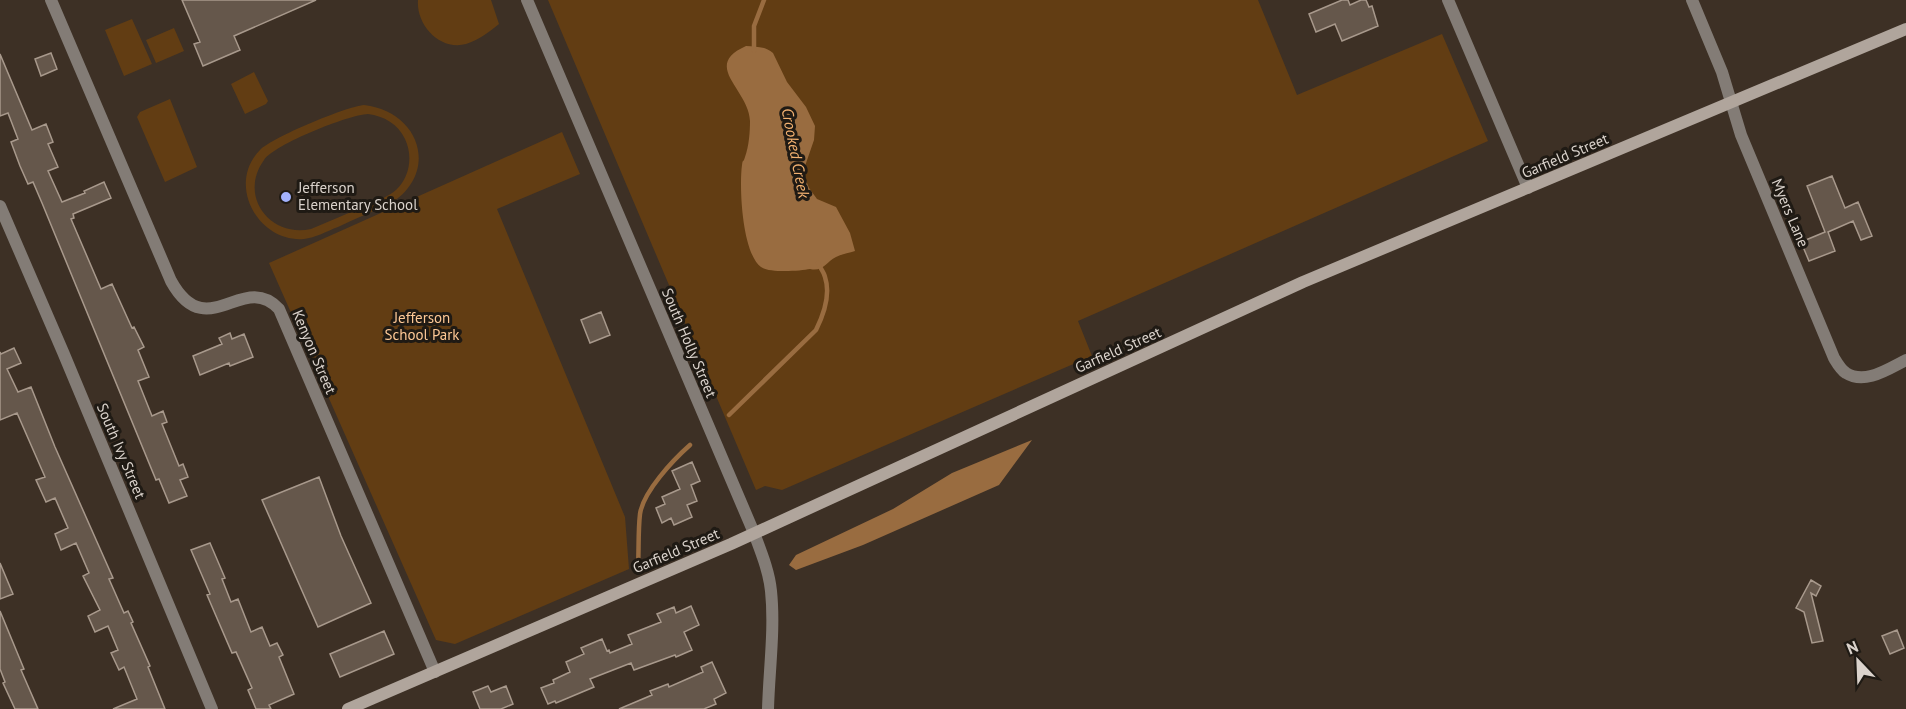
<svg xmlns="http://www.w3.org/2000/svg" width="1906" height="709" viewBox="0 0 1906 709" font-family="'PT Sans',sans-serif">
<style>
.green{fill:#623d13;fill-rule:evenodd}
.water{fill:#996c40}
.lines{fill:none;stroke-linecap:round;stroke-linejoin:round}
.stream{stroke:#996c40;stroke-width:4.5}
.building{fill:#65574b;stroke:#a8998c;stroke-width:1.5}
.minor{stroke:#837c76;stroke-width:12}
.tertiary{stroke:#837c76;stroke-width:12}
.secondary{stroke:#b0a59c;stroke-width:12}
.poi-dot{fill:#a3b2fd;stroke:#1f1a14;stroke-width:2}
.labels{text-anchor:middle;stroke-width:6;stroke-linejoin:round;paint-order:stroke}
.street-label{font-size:15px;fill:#dbd3cc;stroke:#1f1a14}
.poi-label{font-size:15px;fill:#dbd3cc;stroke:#1f1a14;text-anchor:start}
.park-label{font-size:15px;fill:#fec895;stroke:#1f1a14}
.water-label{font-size:16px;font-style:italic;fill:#f4b271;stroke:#1f1a14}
</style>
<rect width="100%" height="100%" fill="#3d3025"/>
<path class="green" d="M418,0H491L499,24C489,32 479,40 466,44C440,51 416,25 418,0Z
M548,0H1258L1297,95L1442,34L1488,141L1078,321L1092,356L782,490L765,486L756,490Z
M132,19L152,64L124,76L105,30Z
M174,28L184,51L156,63L146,40Z
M254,72L268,101L266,104L245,114L231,84Z
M170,99L197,167L165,182L137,117L140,112Z
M364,105C422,112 440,175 388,205C371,212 354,219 338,227C327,231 315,238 304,239C258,243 226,184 260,150C273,137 345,107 364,105ZM368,114C384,116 398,124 405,139C413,156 410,177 396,190C388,197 376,201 367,205C349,213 330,221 311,229C270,238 238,196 264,160C275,144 348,115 368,114Z
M562,132L580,174L497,209L625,517L629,569L455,644L436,640L269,263Z"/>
<path class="water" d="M746,46C756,47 765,46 773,53L787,82L806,107L815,126L814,140L804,169L805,178L809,188L817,199L836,207L850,233L855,251C849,253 842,254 836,257C826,262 823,272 810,269C800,271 769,273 761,267C742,253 739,187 742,165C743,158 743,164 745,157C749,146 750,132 750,121C749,89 701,66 746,46Z
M1032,440L999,485L863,545L796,570L789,565L796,555L893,509L952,473Z"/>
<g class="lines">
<path class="stream" d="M754,51V26L764,0
M729,415L816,330C824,314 831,295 825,277C824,272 820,268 818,263
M638,567C639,550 638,531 640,514C643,492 673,460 690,445"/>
</g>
<path class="building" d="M182,0H316L234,36L240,50L203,66L194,44L200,42Z
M1342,0H1348L1350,5L1361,0H1366L1369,7L1372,6L1378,26L1342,41L1335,24L1316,32L1309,14Z
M51,53L57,69L41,76L35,59Z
M0,54L32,130L46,124L53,142L48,144L58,167L48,171L62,202L85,193L84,191L104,182L111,198L73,214L74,218L71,219L101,289L112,284L132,328L134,327L144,347L138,350L149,377L138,381L152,416L163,411L167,422L162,424L179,466L183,464L188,477L180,480L187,496L169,503L159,479L156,480L42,203L33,182L28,184L20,166L11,142L18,139L8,113L0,116Z
M1832,176L1845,208L1858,202L1872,236L1861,240L1853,221L1828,232L1835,251L1809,261L1801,242L1825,232L1807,186Z
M601,312L610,335L590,343L581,320Z
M230,333L232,339L244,334L253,357L230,366L229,363L200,375L193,356L222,344L219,338Z
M14,348L21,363L7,369L18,392L31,387L55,447L113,578L109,579L124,613L128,611L133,622L131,623L150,666L148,667L165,709H113L137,699L124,667L119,670L111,653L118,650L108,626L95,632L88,616L100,610L83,576L89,573L76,543L61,550L55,534L68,528L55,498L46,502L36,480L45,477L17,413L0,420V352L1,354Z
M692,462L700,481L691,485L697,501L687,505L692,517L674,525L671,518L662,523L656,508L665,504L662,497L680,489L672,471Z
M319,477L341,536L371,603L318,627L262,500Z
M210,543L225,578L222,579L231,602L238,599L251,632L262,627L270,646L277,643L283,655L279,657L294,694L269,705L271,709H256L248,690L252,688L236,652L232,653L207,595L210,594L191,550Z
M0,563L13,594L0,599Z
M1811,580L1821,586L1816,596L1811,593L1823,641L1812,643L1804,612L1796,608Z
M691,606L699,625L684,632L692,650L676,657L675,655L634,670L631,663L590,679L594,687L556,703L555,701L548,704L541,688L554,683L553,680L570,672L566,662L584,654L581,648L602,639L607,651L609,650L610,653L632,644L628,635L661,622L657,614L674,607L676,613Z
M0,611L24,669L21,670L38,709H15L3,683L5,682L0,669Z
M1897,630L1904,648L1890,654L1882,636Z
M384,631L394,654L340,677L330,654Z
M712,662L726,693L714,699L716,704L704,709H619L652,695L650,691L668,684L669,687L703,672L701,667Z
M488,686L491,692L506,686L513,704L501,709H480L473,692Z"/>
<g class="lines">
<path class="minor" d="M51,0L171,281C207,346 243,270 279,309L435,672
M1448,0L1528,188
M1692,0L1722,72L1741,135L1834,358C1837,363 1841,370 1846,373C1865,385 1888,369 1906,360
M0,206L63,352L212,709
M754,533C761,552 769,571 771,591C775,629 769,671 768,709"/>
<path class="tertiary" d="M527,0L754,533"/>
<path class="secondary" d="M348,709L731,544L1303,282L1906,29"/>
</g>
<circle class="poi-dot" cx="286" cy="197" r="6"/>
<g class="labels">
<g class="street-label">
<text transform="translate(1565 156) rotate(-23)" y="5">Garfield Street</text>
<text transform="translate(1790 213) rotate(67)" y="5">Myers Lane</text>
<text transform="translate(689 343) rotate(67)" y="5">South Holly Street</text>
<text transform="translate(1118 350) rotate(-24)" y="5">Garfield Street</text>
<text transform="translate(314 352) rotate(67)" y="5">Kenyon Street</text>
<text transform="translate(121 451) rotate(67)" y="5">South Ivy Street</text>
<text transform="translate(676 551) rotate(-23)" y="5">Garfield Street</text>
</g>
<g class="poi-label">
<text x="298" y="193">Jefferson<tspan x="298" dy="17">Elementary School</tspan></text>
</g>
<g class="park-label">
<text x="422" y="323">Jefferson<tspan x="422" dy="17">School Park</tspan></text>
</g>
<g class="water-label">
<text transform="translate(796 153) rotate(79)" y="6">Crooked Creek</text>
</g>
</g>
<g transform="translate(1858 661) rotate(337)" stroke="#1f1a14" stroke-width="4.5" paint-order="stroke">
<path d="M0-4.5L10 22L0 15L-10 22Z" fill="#dbd3cc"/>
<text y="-9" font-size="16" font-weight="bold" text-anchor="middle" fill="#dbd3cc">N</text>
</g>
</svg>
